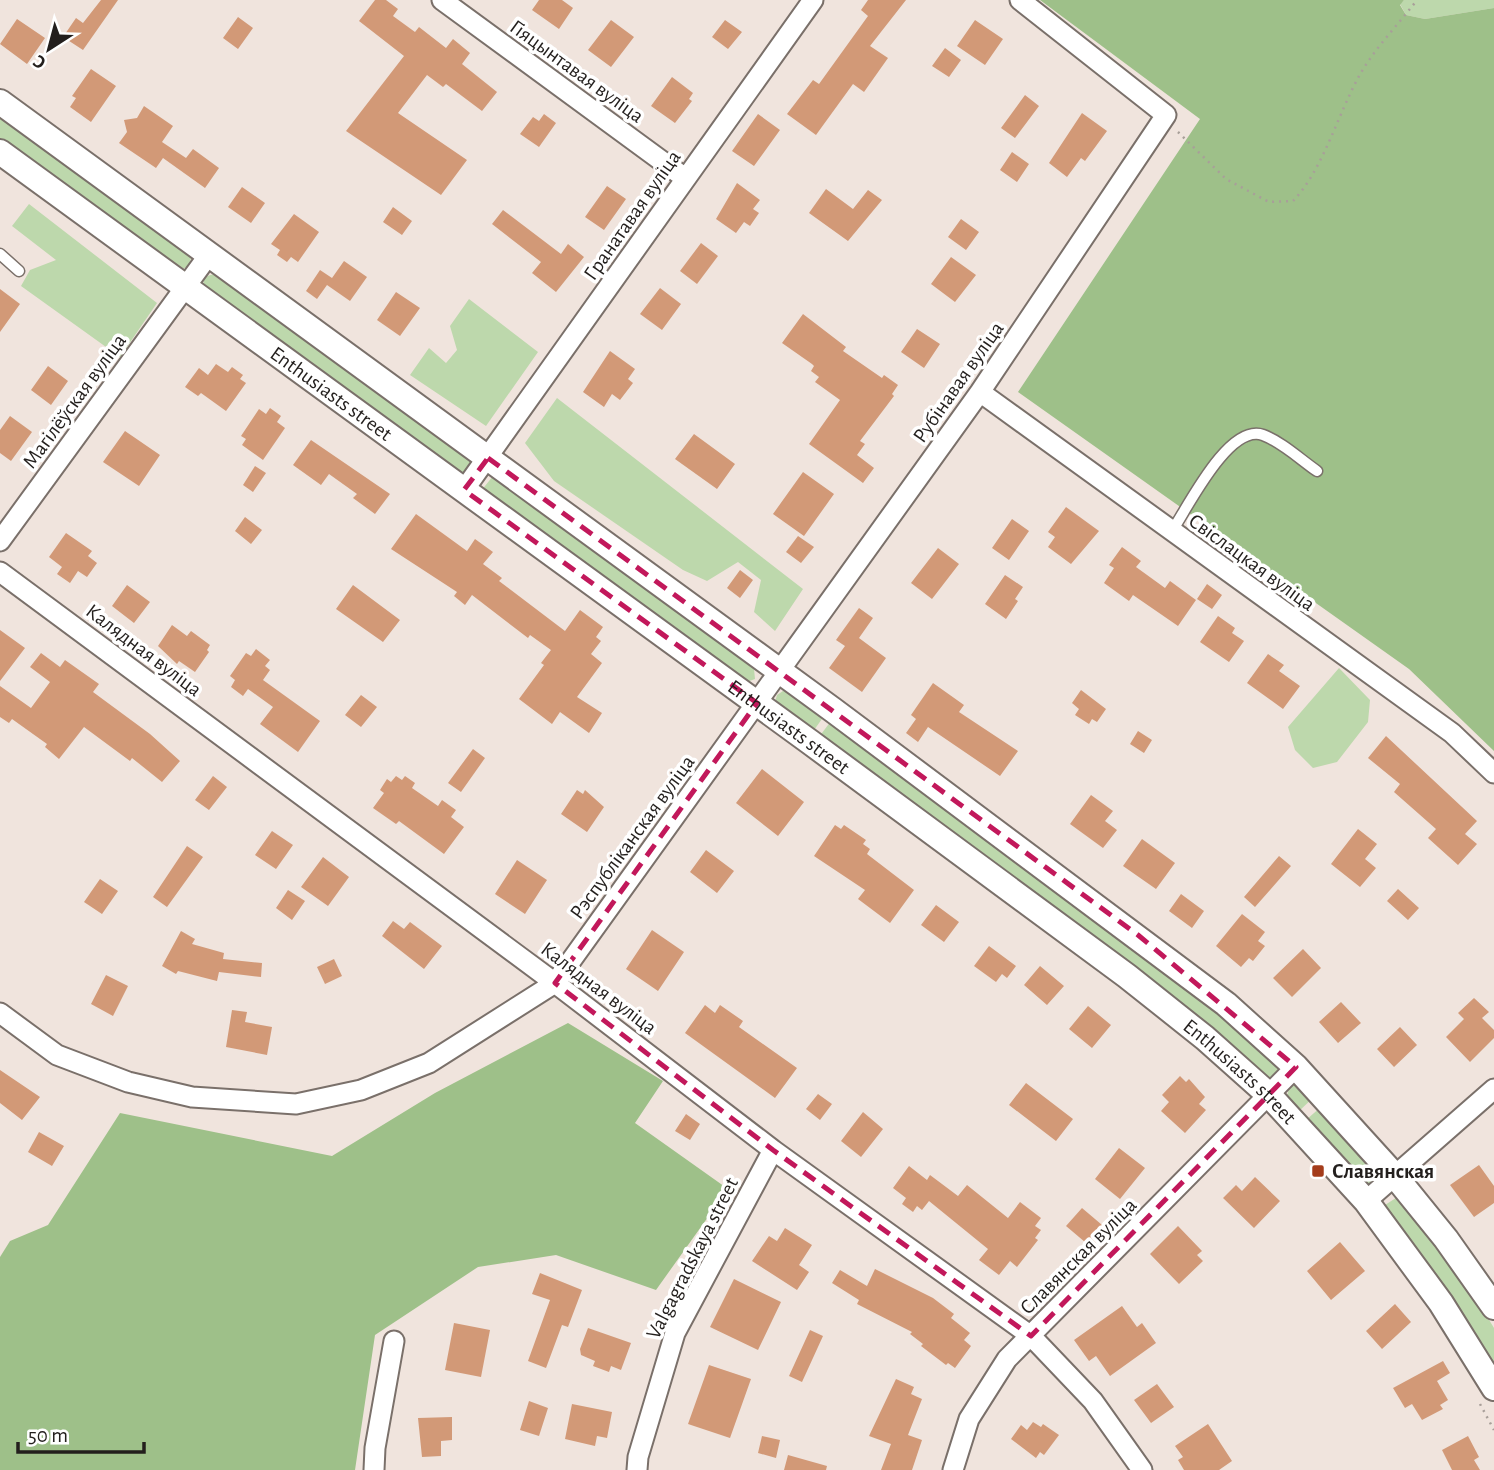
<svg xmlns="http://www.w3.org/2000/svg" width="1494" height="1470" viewBox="0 0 1494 1470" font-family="'Alegreya Sans',sans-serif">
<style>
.green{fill:#bdd8ac}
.forest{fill:#9ec089}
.building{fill:#d29977}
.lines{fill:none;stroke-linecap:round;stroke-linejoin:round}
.service-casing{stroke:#7a706a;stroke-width:13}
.minor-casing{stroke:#7a706a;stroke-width:23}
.tertiary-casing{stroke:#7a706a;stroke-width:28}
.path{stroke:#a89f99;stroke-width:2.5;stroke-dasharray:2 5;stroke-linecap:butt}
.service{stroke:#fff;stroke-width:10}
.minor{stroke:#fff;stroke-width:19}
.tertiary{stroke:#fff;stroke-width:24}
.marked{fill:none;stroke:#c2185b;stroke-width:5;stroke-dasharray:14 9;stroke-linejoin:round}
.poi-dot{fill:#a43c1b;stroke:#fff;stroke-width:2.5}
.labels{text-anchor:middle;stroke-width:7;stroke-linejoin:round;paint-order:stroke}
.street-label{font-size:21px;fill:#231f1d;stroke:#fff}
.poi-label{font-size:21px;font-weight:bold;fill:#231f1d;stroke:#fff;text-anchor:start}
</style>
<rect width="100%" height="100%" fill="#f0e4dd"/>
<path class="green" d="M1404,0H1494V8L1425,19L1406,15L1400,4Z
M0,115L191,255L190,265L181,270L0,139Z
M29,204L157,303L120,357L21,286L30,270L56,260L12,226Z
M214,274L472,460L470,471L460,476L203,289L204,277Z
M469,299L538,352L486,426L410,375L429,348L446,363L457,350L450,326Z
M557,398L803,589L775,631L754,612L761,580L738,562L707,581L683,570L554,481L525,443Z
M493,476L754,669L755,679L744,683L481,491Z
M1339,668L1370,700L1368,722L1337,762L1313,768L1295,750L1288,727Z
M783,691L791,692L824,716L812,733L775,702L777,695Z
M831,721L1231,1022L1279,1065L1280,1071L1268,1079L819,737Z
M1297,1084L1314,1097L1298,1112C1289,1103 1284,1099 1290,1087Z
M1322,1106L1382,1178L1372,1186L1364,1183L1306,1120Z
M1399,1196L1468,1285L1494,1328V1370L1451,1300L1385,1205Z"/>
<path class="forest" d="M1040,0H1404L1400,5L1406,15L1425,19L1494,8V751L1409,669L1018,392L1200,119Z
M568,1023L663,1081L635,1123L728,1189L656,1290L556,1255L478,1267L375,1335L355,1470H0V1257L10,1241L48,1225L120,1113L332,1156L435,1093Z"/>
<path class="building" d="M101,0H118L83,50L63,37L76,18L83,23Z
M375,0H386L398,9L393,16L415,32L419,27L446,48L453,39L470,53L462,64L497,92L482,111L446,84L443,87L427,75L398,113L467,160L441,195L346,131L404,56L359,21Z
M539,0H562L573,8L559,29L532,10Z
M868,0H906L870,46L888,58L864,92L853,84L816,135L787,114L813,80L819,84L868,16L861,10Z
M238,17L253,28L238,49L223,38Z
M17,19L45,38L27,64L0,44Z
M611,20L634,37L611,67L588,50Z
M725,20L742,32L728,49L712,37Z
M975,20L1003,39L985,65L957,46Z
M945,48L961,60L949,77L932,66Z
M91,69L116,86L91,122L70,107L76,98L72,96Z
M672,77L693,93L689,99L692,101L675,123L651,106Z
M1025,95L1039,106L1015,138L1001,128Z
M144,106L173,126L162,142L186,158L193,149L219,168L205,188L163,158L156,168L119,143L127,132L124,120L137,118Z
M1082,113L1107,131L1085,161L1081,158L1067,177L1049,163Z
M544,114L556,123L539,147L520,134L533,117L539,121Z
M758,114L780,130L754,166L732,151Z
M1012,152L1029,164L1017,182L1000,170Z
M737,183L760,200L753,209L759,213L750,226L744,222L736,233L716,219Z
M607,186L626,199L604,230L585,217Z
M242,187L265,203L251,223L228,207Z
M826,189L853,209L868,190L882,200L848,241L809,213Z
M393,207L412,221L402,235L383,222Z
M503,210L561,254L568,244L584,257L556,292L532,273L541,262L492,224Z
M294,214L319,232L298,262L291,257L287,262L277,255L280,250L271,244Z
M961,219L979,232L966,250L948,237Z
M701,243L718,256L697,284L680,271Z
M951,257L976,275L955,302L931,284Z
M344,261L367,277L350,301L327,285L317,299L306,291L320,270L332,278Z
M660,288L681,304L662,330L640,314Z
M0,289L20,304L0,332Z
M396,292L420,308L400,336L377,320Z
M803,314L846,347L843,351L882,378L884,375L898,385L892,394L894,396L860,441L865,444L857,455L874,468L863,483L809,444L840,400L815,382L819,377L811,371L814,366L812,364L782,343Z
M917,329L940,344L924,368L901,352Z
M610,351L635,369L628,379L633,383L620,400L612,394L604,407L583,392Z
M216,364L228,372L232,367L243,375L240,379L246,383L226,411L201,393L198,396L185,387L199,368L208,375Z
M48,366L68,381L51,405L31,390Z
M270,408L281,416L277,422L285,428L263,460L242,445L246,439L241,436L259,409L266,414Z
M10,416L32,432L11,461L0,453V430Z
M125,431L160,455L139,486L103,462Z
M694,434L735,464L717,489L675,459Z
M311,440L390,494L375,514L353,498L357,494L329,474L321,485L293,465Z
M255,466L266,473L253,492L243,485Z
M803,472L834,494L804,536L773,514Z
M1066,507L1099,531L1071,564L1048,547L1055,537L1048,532Z
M416,514L467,551L475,539L493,552L483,564L502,578L499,581L565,631L580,610L603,627L596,637L601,641L591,654L602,663L577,697L602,713L589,733L560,712L552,724L519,699L544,665L541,663L551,650L530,635L528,638L472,595L465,605L454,596L457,592L391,549Z
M245,517L262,530L251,544L235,531Z
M1012,519L1029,531L1009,560L992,548Z
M66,533L92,551L88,556L97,563L87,577L78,571L70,583L57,574L62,567L49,557Z
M798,536L814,547L801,563L786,552Z
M1122,547L1141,561L1136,567L1165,588L1170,581L1196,600L1178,626L1133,595L1129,601L1104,583L1114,568L1109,565Z
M938,548L959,564L932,599L911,583Z
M740,570L753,580L740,598L727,588Z
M1005,575L1023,587L1015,599L1018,601L1006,619L985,604Z
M1207,584L1222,595L1212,609L1197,599Z
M127,585L150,602L134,623L112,606Z
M353,585L400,620L383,642L336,609Z
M859,608L873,618L859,638L886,658L862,692L829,668L845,646L836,640Z
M1218,616L1235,628L1232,633L1244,641L1229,662L1200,642Z
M172,625L187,636L191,631L210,645L207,650L209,652L195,672L179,661L177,664L158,646Z
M0,630L25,648L0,681Z
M256,649L270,660L265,666L270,670L263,680L320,721L298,752L260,724L273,707L248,689L243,696L231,687L235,680L230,676L246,653L251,656Z
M41,653L60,667L65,660L99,684L93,692L150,734L180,761L162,782L132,758L130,761L84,727L59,759L45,747L47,744L12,719L9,723L0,717V686L31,708L50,682L30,667Z
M1268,654L1284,665L1279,671L1300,686L1283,709L1247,683Z
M933,683L964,705L959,712L1018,751L1000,776L928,727L918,742L906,733L916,719L911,715Z
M1081,690L1106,709L1097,722L1092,719L1089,724L1075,715L1079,709L1072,703Z
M361,695L377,707L361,727L345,715Z
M1138,731L1152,740L1144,753L1130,744Z
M1386,736L1477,821L1465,834L1477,844L1458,865L1428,838L1436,829L1394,792L1400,784L1368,758Z
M473,749L485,758L461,792L448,783Z
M762,769L804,802L778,836L736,803Z
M213,776L227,787L209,810L195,800Z
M396,776L402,780L405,776L415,783L412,788L438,806L442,800L456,810L451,817L464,827L444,854L399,821L396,824L373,808L384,793L380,790L387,779L391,782Z
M577,790L583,794L585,790L604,807L587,832L561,814Z
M1091,795L1113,811L1105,821L1117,830L1103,848L1070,824Z
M835,825L841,829L844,825L866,840L863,844L870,849L867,854L914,890L890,923L858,899L865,890L814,856Z
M1358,829L1377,844L1365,859L1376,868L1360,887L1331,864Z
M272,831L293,845L276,869L255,855Z
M1142,839L1175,863L1156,889L1123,866Z
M187,846L203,857L167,907L153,897Z
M706,850L734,871L717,893L690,872Z
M1279,856L1291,866L1255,907L1244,897Z
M323,857L349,877L328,906L301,887Z
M517,860L547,880L525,914L495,894Z
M100,879L118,891L102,914L84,902Z
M1398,889L1419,908L1408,920L1387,901Z
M288,890L305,901L292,920L276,908Z
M1181,894L1204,911L1192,928L1169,911Z
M936,905L959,922L944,942L921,925Z
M1242,914L1265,932L1258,941L1265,946L1253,961L1249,958L1241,967L1216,946Z
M393,921L404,929L410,922L442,946L424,969L382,936Z
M652,930L684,952L658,991L626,969Z
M181,931L195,939L192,944L224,953L223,959L262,963L261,977L219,972L217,981L178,971L176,974L162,966Z
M989,946L1016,966L1007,978L1002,974L996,982L974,966Z
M1303,949L1321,968L1292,997L1273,978Z
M334,959L342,976L325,984L317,967Z
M1040,966L1064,986L1047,1005L1024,985Z
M106,975L128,986L113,1016L91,1004Z
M1474,998L1489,1012L1482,1018L1494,1030V1038L1470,1062L1446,1037L1464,1019L1458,1013Z
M1341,1002L1361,1023L1338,1043L1319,1022Z
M705,1005L715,1013L720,1005L743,1021L739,1027L797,1068L775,1098L685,1033Z
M1088,1006L1111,1025L1092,1048L1069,1029Z
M232,1010L247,1012L245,1022L272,1027L267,1055L226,1047Z
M1400,1027L1417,1045L1394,1067L1377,1049Z
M0,1070L40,1097L22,1120L0,1103Z
M1180,1076L1186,1082L1189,1079L1205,1097L1199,1104L1206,1110L1185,1133L1161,1111L1169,1102L1162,1095Z
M1026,1083L1073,1119L1056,1141L1009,1105Z
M818,1094L832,1104L820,1120L806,1109Z
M863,1112L883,1129L861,1157L841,1141Z
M686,1114L700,1124L690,1140L675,1131Z
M39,1132L64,1146L52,1166L28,1152Z
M1119,1148L1145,1168L1120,1199L1095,1179Z
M1479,1165L1494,1186V1203L1474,1217L1450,1185Z
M909,1166L927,1180L930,1175L958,1196L967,1185L1008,1218L1020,1202L1041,1218L1035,1226L1041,1230L1035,1238L1038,1240L1017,1267L1010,1261L999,1275L979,1260L988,1249L929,1201L922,1210L917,1206L913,1212L902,1204L906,1198L893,1188Z
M1255,1177L1280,1201L1254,1228L1223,1198L1236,1185L1242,1191Z
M1082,1208L1108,1230L1092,1248L1066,1226Z
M1178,1226L1202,1251L1197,1255L1203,1261L1179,1284L1150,1254Z
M785,1228L812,1245L799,1265L809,1272L797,1290L752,1261L769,1236L777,1241Z
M1340,1242L1365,1271L1331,1300L1307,1271Z
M875,1269L933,1298L954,1314L951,1318L970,1333L964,1340L971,1346L955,1368L948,1363L946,1365L921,1346L923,1344L910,1334L912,1332L857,1304L859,1300L832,1283L840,1270L867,1286Z
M540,1273L582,1290L568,1327L562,1325L546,1368L528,1361L550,1300L532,1294Z
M734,1279L781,1302L758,1350L710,1327Z
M1395,1304L1411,1322L1382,1349L1366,1331Z
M1122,1306L1137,1327L1142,1323L1156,1343L1110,1376L1096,1356L1089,1361L1074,1340Z
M454,1323L490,1330L481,1377L445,1370Z
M588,1328L631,1343L621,1370L611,1366L609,1372L593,1366L595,1361L581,1355L580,1349Z
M810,1330L823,1336L802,1382L789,1376Z
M1443,1361L1450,1373L1437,1381L1448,1400L1440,1405L1443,1409L1422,1420L1412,1404L1405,1408L1393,1388Z
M709,1365L751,1379L730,1438L688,1424Z
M896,1379L914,1387L911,1394L922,1399L908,1435L922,1440L912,1470H881L891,1444L869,1436Z
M1157,1384L1174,1407L1151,1423L1134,1400Z
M529,1401L548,1408L539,1436L520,1430Z
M572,1404L612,1412L607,1438L597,1436L595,1446L565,1439Z
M452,1417V1440L441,1441V1456L422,1457L418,1418Z
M1033,1422L1041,1427L1043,1424L1059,1435L1044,1455L1040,1452L1036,1458L1011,1439L1021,1425L1027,1430Z
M1208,1424L1232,1461L1219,1470H1184L1178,1460L1183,1457L1175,1446Z
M762,1436L780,1440L776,1458L758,1453Z
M1468,1436L1479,1457L1474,1460L1480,1470H1452L1442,1450Z
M788,1455L827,1466L826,1470H784Z"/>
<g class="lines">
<defs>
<path id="service" d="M0,254L19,271
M1172,531C1188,507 1229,423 1263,435C1282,442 1301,460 1317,471"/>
<path id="minor" d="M442,0L685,178
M980,392L1452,733L1494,773
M464,490L813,0
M0,541L208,256
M0,572L555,983L773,1150L1031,1336L1093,1401L1142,1470
M0,1013L57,1055L128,1082L192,1097L296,1104L361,1090L429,1063L555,983L980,392L1166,115L1020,0
M1366,1201L1494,1089
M374,1470L375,1448L394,1341
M637,1470L638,1457L675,1333L773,1150
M953,1470L969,1419L1007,1359L1296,1067"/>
<g id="tertiary">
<path d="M0,102L833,710L1226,1004L1296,1067L1395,1176L1446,1239L1494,1307"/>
<path id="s1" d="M0,152L810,742L1127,976L1205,1038L1269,1095L1366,1201L1441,1303L1494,1388"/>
</g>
</defs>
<use href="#service" class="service-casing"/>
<use href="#minor" class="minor-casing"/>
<use href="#tertiary" class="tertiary-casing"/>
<path class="path" d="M1178,132L1226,179L1269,202L1293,201C1322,171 1337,117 1358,78C1373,50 1398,25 1417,0
M1480,1404L1494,1430"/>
<use href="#service" class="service"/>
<use href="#minor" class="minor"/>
<use href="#tertiary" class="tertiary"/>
</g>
<path class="marked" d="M488,458L1138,935L1296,1067L1031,1336L773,1150L555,983L757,703L464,490Z"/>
<rect class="poi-dot" x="1311" y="1164" width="14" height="14" rx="3.5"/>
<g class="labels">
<g class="street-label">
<text transform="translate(577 71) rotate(36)" y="7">Гіяцынтавая вуліца</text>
<text transform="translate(632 215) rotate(-55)" y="7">Гранатавая вуліца</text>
<text transform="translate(958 382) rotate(-55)" y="7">Рубінавая вуліца</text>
<text dy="7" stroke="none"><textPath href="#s1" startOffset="410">Enthusiasts street</textPath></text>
<text transform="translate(74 401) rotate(-54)" y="7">Магілёўская вуліца</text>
<text transform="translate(1252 562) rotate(36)" y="7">Свіслацкая вуліца</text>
<text transform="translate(144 650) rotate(37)" y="7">Калядная вуліца</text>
<text dy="7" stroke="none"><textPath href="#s1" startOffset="976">Enthusiasts street</textPath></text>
<text transform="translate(632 837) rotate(-54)" y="7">Рэспубліканская вуліца</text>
<text transform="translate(599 988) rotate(37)" y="7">Калядная вуліца</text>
<text dy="7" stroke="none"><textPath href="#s1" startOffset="1544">Enthusiasts street</textPath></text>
<text transform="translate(1078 1256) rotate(-45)" y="7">Славянская вуліца</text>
<text transform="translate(692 1258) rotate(-63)" y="7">Valgagradskaya street</text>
</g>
<g class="poi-label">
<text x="1332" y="1178">Славянская</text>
</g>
</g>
<g transform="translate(49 49) rotate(216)" stroke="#ffffff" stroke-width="5" paint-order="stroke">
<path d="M0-5L12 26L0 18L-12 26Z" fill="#231f1d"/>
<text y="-10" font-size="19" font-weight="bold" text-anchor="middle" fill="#231f1d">С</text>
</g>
<path d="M18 1442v10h126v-10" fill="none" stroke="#231f1d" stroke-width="3.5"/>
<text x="28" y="1442" font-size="21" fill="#231f1d" stroke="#ffffff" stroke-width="5" paint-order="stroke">50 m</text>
</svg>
